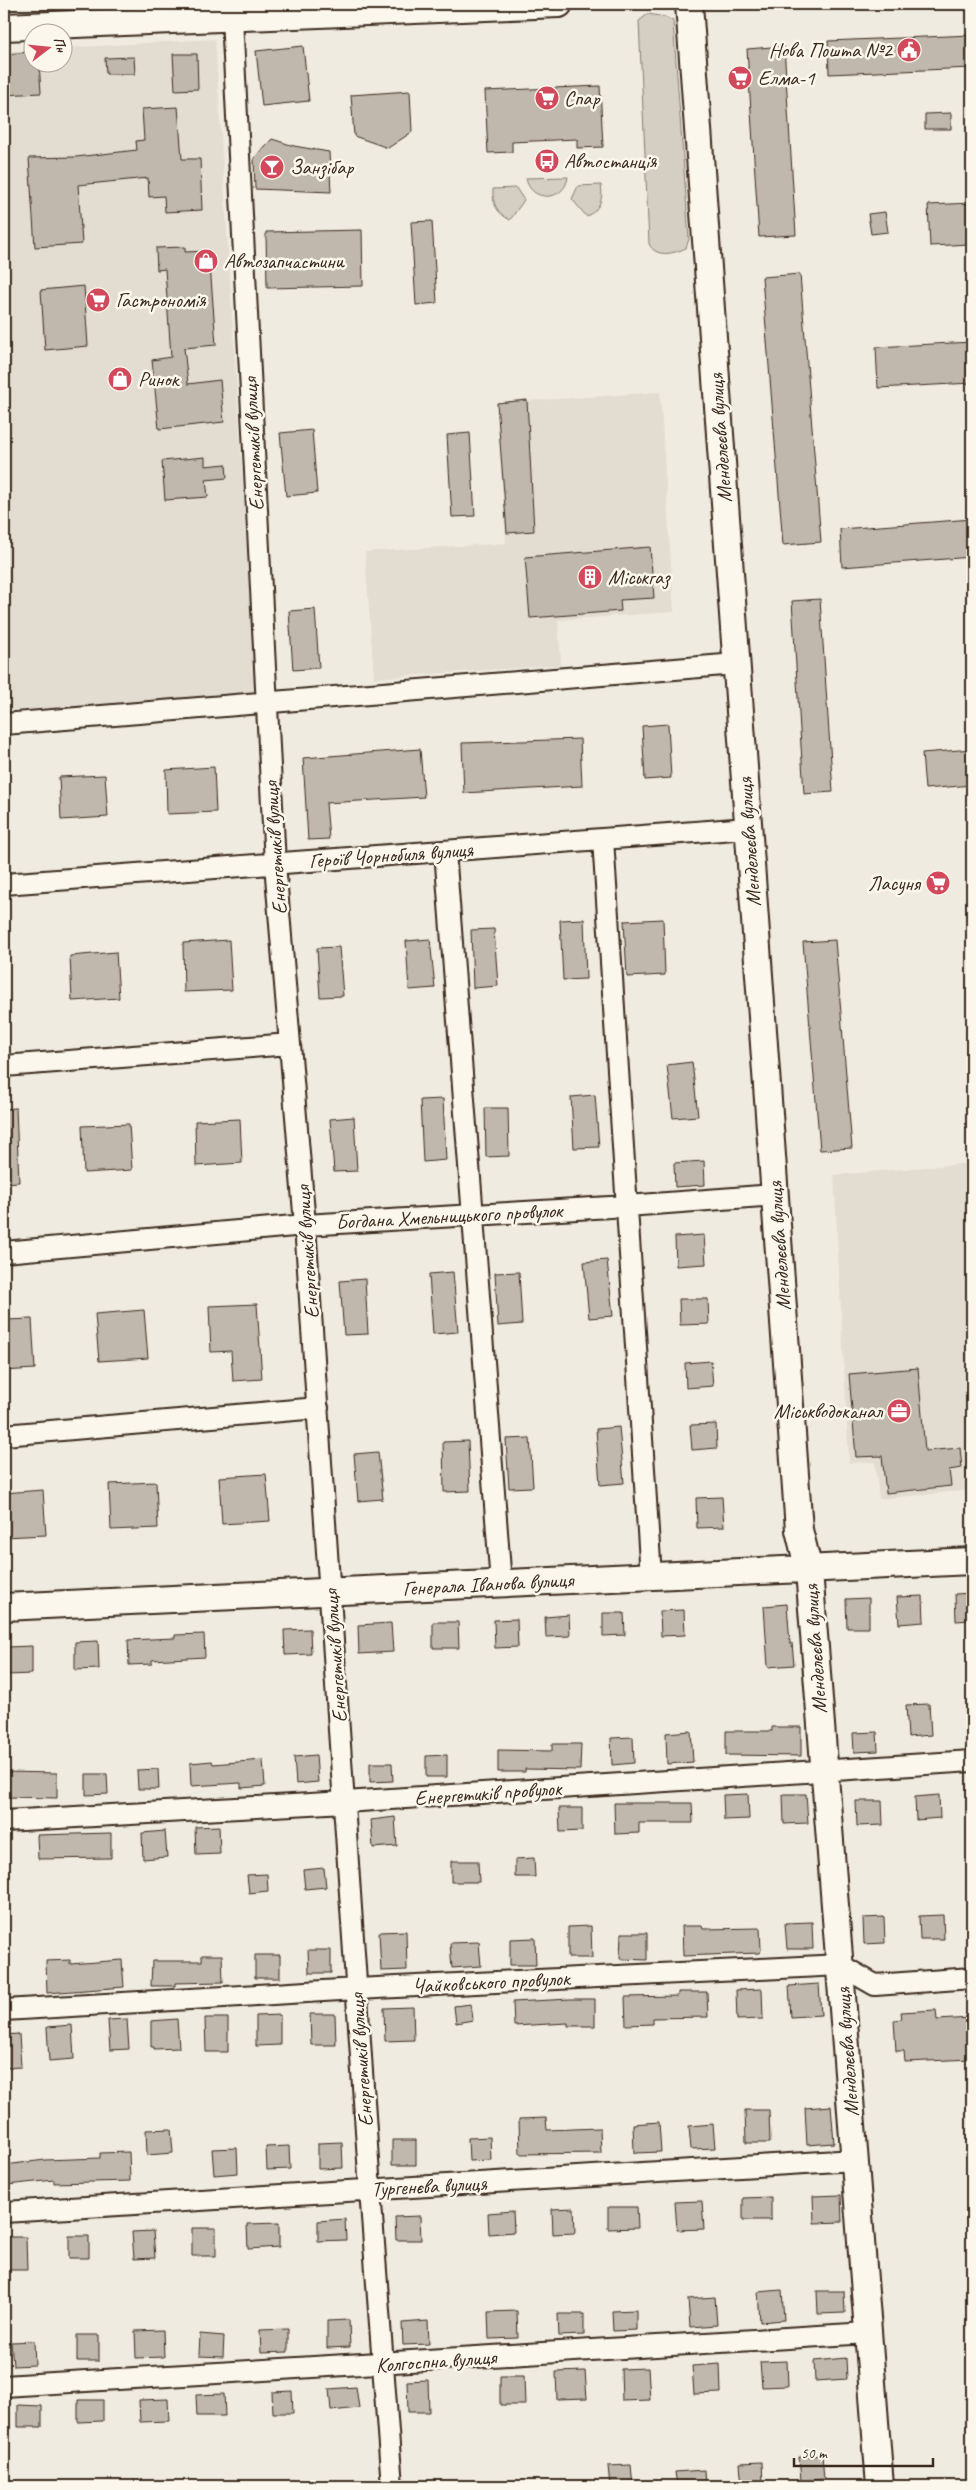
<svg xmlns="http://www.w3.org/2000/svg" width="976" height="2490" viewBox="0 0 976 2490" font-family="Caveat,sans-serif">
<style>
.built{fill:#e2dcd1}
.green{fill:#d5cec3;stroke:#887c70}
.building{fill:#c0b8ad;stroke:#3b2a1e}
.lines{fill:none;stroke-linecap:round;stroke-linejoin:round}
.minor-casing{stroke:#3b2a1e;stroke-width:24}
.tertiary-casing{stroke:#3b2a1e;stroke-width:30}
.minor{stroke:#fbf7ec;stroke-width:20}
.tertiary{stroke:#fbf7ec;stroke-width:26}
.labels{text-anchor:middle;stroke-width:5;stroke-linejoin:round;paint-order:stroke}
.poi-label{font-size:21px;fill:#3b2a1e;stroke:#fbf7ec;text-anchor:start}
.street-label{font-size:21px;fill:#3b2a1e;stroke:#fbf7ec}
</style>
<rect width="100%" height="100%" fill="#f0ebe0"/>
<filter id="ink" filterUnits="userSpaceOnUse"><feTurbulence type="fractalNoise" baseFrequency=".02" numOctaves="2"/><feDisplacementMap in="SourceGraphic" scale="10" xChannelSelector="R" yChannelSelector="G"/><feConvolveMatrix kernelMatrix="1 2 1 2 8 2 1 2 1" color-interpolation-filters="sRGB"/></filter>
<g filter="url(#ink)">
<path class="built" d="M215,39L256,696L4,711V52L32,50V62H62L63,48Z
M660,392L674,612L558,620L561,665L374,678L365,552L506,543L497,403Z
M972,1163V1490L879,1499L875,1462L849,1463L834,1175Z"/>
<path class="green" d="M648,14L665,17L673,21L689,239L686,248C673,254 656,258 649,244L639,21Z
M568,177C565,202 530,203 526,178Z
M601,185C604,200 599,209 587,217L572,199L578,186Z
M516,188L524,200L510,220C497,213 492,204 493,189Z"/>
<path class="building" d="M972,35V68L829,74L828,41Z
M303,46L309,101L262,106L256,51Z
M784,46L796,235L759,237L747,49Z
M32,52V62H39L41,93L4,95V54Z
M173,54H197L198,89L175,90Z
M134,57L135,74H106L105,58Z
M600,86L603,147L577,148V139L512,142V152L488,153L485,91Z
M410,91L412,132L388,148L354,136L351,95Z
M178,107L182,159H200L202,210L165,212L164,196L149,197L148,178L78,185L82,244L35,247L29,158L76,157L137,150L136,141L144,140L142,109Z
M951,113V129H925V114Z
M272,139L294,146L329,152L331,192L255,189L254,158Z
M972,203V244L930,246L928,205Z
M885,212L888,232L871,234L868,214Z
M432,221L437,303L416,305L411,222Z
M362,230L363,286L267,288L266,232Z
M185,247V252L209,251L216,345L184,348L188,384L220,380L224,422L159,429L152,360L171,357L165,269L157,270L156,248Z
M800,274L821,542L783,545L762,277Z
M84,286L88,346L45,350L41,290Z
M972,342V383L878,388L876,347Z
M527,400L534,531L507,533L497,403Z
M312,430L317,493L286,496L280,433Z
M470,433L475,516L452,517L447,435Z
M205,457V466L226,464L227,478L206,480L208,497L165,500L162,461Z
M972,519V557L842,567L840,529Z
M650,547L654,598L620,600L621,611L530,618L525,557Z
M820,599L833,792L804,794L792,601Z
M315,609L319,668L293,670L289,611Z
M668,724L671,778L645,780L642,726Z
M580,739L582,786L464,793L462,743Z
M420,749L424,797L326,803L329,839L308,840L303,758Z
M972,749V785L925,789L922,753Z
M214,767L216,812L167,814L166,770Z
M105,775L108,817L61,820L59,777Z
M584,919L586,979L563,980L560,920Z
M663,919L665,975L627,977L624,921Z
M494,929L498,986L473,988L471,930Z
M430,939L435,988L409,990L406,941Z
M229,940L232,990L184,992L183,943Z
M835,940L852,1148L820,1150L803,942Z
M339,947L343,996L320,997L317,948Z
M116,952L119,998L72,1001L70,956Z
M692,1062L698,1116L673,1118L667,1065Z
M595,1095L599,1147L574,1148L571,1097Z
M443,1099L446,1160L423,1162L420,1100Z
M16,1108L19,1182L4,1183V1109Z
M485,1108H508L509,1156L486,1157Z
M354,1117L357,1171L334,1172L330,1119Z
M240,1119L242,1163L196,1166L195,1121Z
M129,1124L132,1170L84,1173L82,1126Z
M704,1161L705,1185L675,1187L674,1163Z
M704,1235L706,1264L676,1266L675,1237Z
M607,1260L613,1316L589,1318L584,1262Z
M453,1272L458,1332L433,1334L429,1274Z
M519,1272L522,1324L498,1326L495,1273Z
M365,1279L368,1334L344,1335L340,1281Z
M679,1299H708L709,1324L680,1325Z
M257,1304L262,1379L233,1381L231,1351L211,1352L209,1306Z
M144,1310L148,1358L99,1361L95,1314Z
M32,1319L35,1369L4,1371V1320Z
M711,1361L713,1386L686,1388L685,1363Z
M918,1368L925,1451L960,1448L962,1468L949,1470L951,1486L886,1493L882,1456L856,1457L849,1374Z
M716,1424L717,1448L692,1450L690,1425Z
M619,1427L624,1483L600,1485L596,1429Z
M530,1438L533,1487L509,1488L506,1439Z
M468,1441L470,1491L444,1492L443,1442Z
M378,1452L383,1499L358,1501L354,1454Z
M266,1474L270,1521L222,1524L219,1477Z
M156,1482L158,1528L111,1530L109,1484Z
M43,1490L46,1535L4,1537V1493Z
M722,1497L724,1527L697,1528L696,1498Z
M972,1593V1620L956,1621L955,1594Z
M923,1596L924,1622L899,1624L897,1597Z
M869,1598V1628H847L846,1599Z
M787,1604L790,1644L792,1643L794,1665L768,1667L764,1606Z
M684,1610L685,1635L661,1636L660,1611Z
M603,1613H624L625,1635L603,1636Z
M569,1615L570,1636L546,1637L545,1617Z
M517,1619L518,1647L495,1648L494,1620Z
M433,1622H458L459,1648H433Z
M391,1623L393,1652L359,1654L358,1625Z
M310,1629L311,1654L285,1655L284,1630Z
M204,1634L205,1657L152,1660V1664L129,1665L128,1640L175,1638V1635Z
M98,1641L99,1669L75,1670V1642Z
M32,1646V1674L7,1675V1647Z
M929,1704L931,1735L908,1737L906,1705Z
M772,1727H801V1756L726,1755V1731H772Z
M691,1731L693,1762L667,1764L666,1733Z
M877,1732L878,1751L854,1752L853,1733Z
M633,1737L634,1763L612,1765L611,1738Z
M552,1744H581L580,1770L525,1769V1772H498V1750L552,1751Z
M316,1755L318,1782L296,1784L294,1757Z
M447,1755V1777H426V1756Z
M263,1760L265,1786L241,1788V1783L191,1786L190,1763L212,1761L213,1764Z
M370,1763H392L393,1781L370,1782Z
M158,1769L159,1789H138L137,1770Z
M4,1772L57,1773V1798L4,1797Z
M86,1774H107L108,1794L86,1795Z
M748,1794L749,1819L724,1820L723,1795Z
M783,1794H806L808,1823L784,1824Z
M939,1795L940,1818L916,1820L915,1797Z
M856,1801H882L883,1825L857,1826Z
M614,1803H692L693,1823H639V1833L615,1834Z
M559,1808H582V1831L560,1832Z
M395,1817L397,1846L373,1848L371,1820Z
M219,1826L220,1854L196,1855L195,1827Z
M165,1831L167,1857L143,1859L142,1833Z
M111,1833V1858L38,1859L37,1835Z
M534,1858L535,1877H515V1859Z
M451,1861H478L479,1882H451Z
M324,1868L326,1887L305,1889L303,1870Z
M267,1874L268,1891L249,1893L247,1875Z
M943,1915L944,1939H920L919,1916Z
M884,1917L885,1943L864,1944L863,1918Z
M812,1922L813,1949H787L785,1923Z
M591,1926L592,1958H568V1927Z
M682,1926H702L703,1929L760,1928L761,1950L759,1953L683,1956Z
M406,1931L407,1970L381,1971L379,1932Z
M621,1933H647V1960L620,1959Z
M535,1938L536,1965H510V1939Z
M479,1942L481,1966L452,1968L450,1943Z
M308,1950H331V1973H309Z
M202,1955H222L223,1982L175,1983V1986H151L152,1961H202Z
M255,1955H280V1978H255Z
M70,1960V1964L122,1960L124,1987L47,1993L46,1961Z
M819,1984L821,2015L791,2017L789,1986Z
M762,1989L763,2019L737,2020L736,1990Z
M678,1992H707L708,2017L653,2018V2024L626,2025L625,1997L678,1996Z
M570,1999H595V2026H568V2023L514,2026L513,2002Z
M471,2004L473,2020L456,2023L454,2006Z
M413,2007L414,2040L385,2041L384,2008Z
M936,2010L937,2020L972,2018V2059L905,2062L904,2051H896L894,2020L902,2019L901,2012Z
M310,2014H335L336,2045H311Z
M280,2015V2045L256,2046V2016Z
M205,2018H228V2052H206Z
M127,2019L129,2049L110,2050L108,2020Z
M177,2019L179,2048L154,2049V2047H151V2021Z
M72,2025L74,2059L49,2061L47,2027Z
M19,2034L21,2067L4,2068V2035Z
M831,2106L834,2143L807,2145L805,2108Z
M745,2110H769L770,2143H746Z
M546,2118L547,2130L600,2128L601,2153L520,2154L519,2119Z
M659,2122L661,2152L634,2153L633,2124Z
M713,2124L715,2148L691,2149L689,2126Z
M171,2129L173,2153L147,2155L146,2130Z
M490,2137L491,2160L469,2161L468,2138Z
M392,2140H416V2165H392Z
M342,2142L343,2168L318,2169V2143Z
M289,2146L290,2169L267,2170L266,2147Z
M237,2148L238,2173L214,2175L212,2149Z
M129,2152L130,2181L54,2183V2180L7,2185L5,2165L45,2160L100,2158V2153Z
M841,2195L842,2222L814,2223L813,2196Z
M771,2197V2220H743V2198Z
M702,2201L704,2229L677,2230L675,2202Z
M608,2207H637L638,2228L608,2229Z
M574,2208L575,2233L553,2234L552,2209Z
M513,2211L514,2232L489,2234L488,2213Z
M420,2216L421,2240H396L395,2217Z
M345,2219L346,2240L318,2241V2221Z
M279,2223V2247L248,2249L247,2224Z
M192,2228H216V2256H192Z
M153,2231L155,2258L134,2259L132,2232Z
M69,2236H89V2258H69Z
M4,2237H26L27,2270H4Z
M782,2290L784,2320L760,2322L758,2292Z
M817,2291H844L845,2313L818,2314Z
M715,2297L717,2325L690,2327L688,2299Z
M636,2310V2330L613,2331L612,2311Z
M517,2311L518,2338L489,2339L488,2312Z
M558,2314H584V2335L559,2336Z
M349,2320L350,2347L327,2348V2321Z
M428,2321L429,2344L403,2345L402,2323Z
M288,2329V2352L261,2353L260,2330Z
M163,2330L164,2357L136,2358L135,2331Z
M200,2334L224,2336L223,2357L199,2356Z
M77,2335H99V2361H77Z
M34,2341L35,2365L13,2366L11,2342Z
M846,2358L847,2379L815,2381L814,2361Z
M787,2361L788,2386L762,2387L760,2362Z
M720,2364L721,2393L694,2394L692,2366Z
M648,2368L650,2400L622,2401L621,2369Z
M585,2371L587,2398L557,2399L556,2372Z
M500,2376H524L525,2405H500Z
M428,2380L429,2412H408L407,2381Z
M356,2387L359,2408L331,2411L329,2389Z
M292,2391L293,2413H273L272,2392Z
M224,2394L225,2416H197L196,2395Z
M168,2399L169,2421L140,2422L139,2400Z
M78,2400H103V2421L78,2422Z
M18,2405L42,2406V2427H18Z
M822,2455L824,2479L801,2481L799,2457Z
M762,2462L763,2485L742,2486L740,2463Z
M631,2465L633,2486H610L608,2466Z
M704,2470L705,2486H677L675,2472Z"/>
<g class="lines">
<defs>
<path id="minor" d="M232,18L275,864L305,1225L370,2190L392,2486
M4,724L736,664
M603,839L651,1577
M445,851L501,1584
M4,884L748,828
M4,1066L290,1044
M4,1252L305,1225L627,1206L775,1195
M4,1435L318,1408
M4,1821L345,1802L972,1761
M4,2010L357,1989L840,1965L875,1985L972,1978
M4,2212L855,2160
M4,2386L868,2333"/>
<path id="tertiary" d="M689,4L799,1530L809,1570L880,2486
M4,27L559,4
M4,1607L972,1561"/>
</defs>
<use href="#minor" class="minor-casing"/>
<use href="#tertiary" class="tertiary-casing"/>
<use href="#minor" class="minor"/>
<use href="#tertiary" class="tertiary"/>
</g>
</g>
<defs>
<symbol id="civic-disc" viewBox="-11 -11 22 22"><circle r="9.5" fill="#d1495b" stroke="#fbf7ec"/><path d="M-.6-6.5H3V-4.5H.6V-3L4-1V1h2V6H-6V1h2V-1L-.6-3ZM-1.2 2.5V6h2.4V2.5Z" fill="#fff"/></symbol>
<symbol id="supermarket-disc" viewBox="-11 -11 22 22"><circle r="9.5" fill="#d1495b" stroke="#fbf7ec"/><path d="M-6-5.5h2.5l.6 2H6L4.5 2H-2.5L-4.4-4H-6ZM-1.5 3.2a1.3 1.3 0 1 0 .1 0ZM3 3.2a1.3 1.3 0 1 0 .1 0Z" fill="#fff"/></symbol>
<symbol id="bus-disc" viewBox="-11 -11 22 22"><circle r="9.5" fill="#d1495b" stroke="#fbf7ec"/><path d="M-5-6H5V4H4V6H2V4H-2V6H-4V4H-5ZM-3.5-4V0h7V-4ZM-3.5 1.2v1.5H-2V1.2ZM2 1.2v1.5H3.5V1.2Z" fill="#fff"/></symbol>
<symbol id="bar-disc" viewBox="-11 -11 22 22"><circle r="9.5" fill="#d1495b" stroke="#fbf7ec"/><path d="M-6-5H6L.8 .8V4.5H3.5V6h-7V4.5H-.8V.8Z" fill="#fff"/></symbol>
<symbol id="shop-disc" viewBox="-11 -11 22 22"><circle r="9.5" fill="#d1495b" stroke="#fbf7ec"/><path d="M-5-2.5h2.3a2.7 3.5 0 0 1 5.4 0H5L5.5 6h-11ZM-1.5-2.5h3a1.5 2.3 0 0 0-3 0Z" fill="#fff"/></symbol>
<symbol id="building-disc" viewBox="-11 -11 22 22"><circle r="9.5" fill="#d1495b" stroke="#fbf7ec"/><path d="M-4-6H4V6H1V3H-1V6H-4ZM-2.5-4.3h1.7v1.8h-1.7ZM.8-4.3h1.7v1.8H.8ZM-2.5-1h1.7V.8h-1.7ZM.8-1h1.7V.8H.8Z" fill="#fff"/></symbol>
<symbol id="office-disc" viewBox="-11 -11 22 22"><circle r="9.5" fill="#d1495b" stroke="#fbf7ec"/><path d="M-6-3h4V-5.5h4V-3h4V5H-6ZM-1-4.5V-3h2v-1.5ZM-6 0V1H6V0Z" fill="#fff"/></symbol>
</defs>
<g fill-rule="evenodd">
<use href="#civic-disc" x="895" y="36" width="28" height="28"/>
<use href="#supermarket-disc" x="726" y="64" width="28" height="28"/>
<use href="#supermarket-disc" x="533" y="84" width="28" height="28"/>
<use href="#bus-disc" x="533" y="147" width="28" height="28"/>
<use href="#bar-disc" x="258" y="153" width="28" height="28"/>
<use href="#shop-disc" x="192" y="247" width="28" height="28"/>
<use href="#supermarket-disc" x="84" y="286" width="28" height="28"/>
<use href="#shop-disc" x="106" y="365" width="28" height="28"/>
<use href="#building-disc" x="576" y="563" width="28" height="28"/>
<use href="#supermarket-disc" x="924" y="869" width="28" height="28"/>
<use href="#office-disc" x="885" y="1397" width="28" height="28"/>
</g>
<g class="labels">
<g class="poi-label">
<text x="892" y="57" text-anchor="end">Нова Пошта №2</text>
<text x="758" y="85">Елма-1</text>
<text x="564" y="105">Спар</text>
<text x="564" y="168">Автостанція</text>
<text x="290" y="174">Занзібар</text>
<text x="224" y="268">Автозапчастини</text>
<text x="116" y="307">Гастрономія</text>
<text x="138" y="386">Ринок</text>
<text x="608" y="584">Міськгаз</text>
<text x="920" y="890" text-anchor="end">Ласуня</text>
<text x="882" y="1418" text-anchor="end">Міськводоканал</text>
</g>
<g class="street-label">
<text transform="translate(720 438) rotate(-94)" y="7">Менделєєва вулиця</text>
<text transform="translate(253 444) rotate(-93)" y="7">Енергетиків вулиця</text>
<text transform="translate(749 842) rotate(-94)" y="7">Менделєєва вулиця</text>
<text transform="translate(275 848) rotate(-94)" y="7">Енергетиків вулиця</text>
<text transform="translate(391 855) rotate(-4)" y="7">Героїв Чорнобиля вулиця</text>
<text transform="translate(449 1216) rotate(-3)" y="7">Богдана Хмельницького провулок</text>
<text transform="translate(779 1246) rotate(-94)" y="7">Менделєєва вулиця</text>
<text transform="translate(307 1252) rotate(-94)" y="7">Енергетиків вулиця</text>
<text transform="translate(488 1584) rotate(-3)" y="7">Генерала Іванова вулиця</text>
<text transform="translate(815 1649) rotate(-94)" y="7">Менделєєва вулиця</text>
<text transform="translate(335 1656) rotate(-94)" y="7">Енергетиків вулиця</text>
<text transform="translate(488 1793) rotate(-4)" y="7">Енергетиків провулок</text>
<text transform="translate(491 1982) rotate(-3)" y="7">Чайковського провулок</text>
<text transform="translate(847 2052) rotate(-94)" y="7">Менделєєва вулиця</text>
<text transform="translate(361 2060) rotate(-94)" y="7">Енергетиків вулиця</text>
<text transform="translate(429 2186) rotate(-3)" y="7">Тургенєва вулиця</text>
<text transform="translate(436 2361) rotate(-4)" y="7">Колгоспна вулиця</text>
</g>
</g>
<rect width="976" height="2490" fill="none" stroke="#fbf7ec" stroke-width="20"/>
<rect x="10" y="10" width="956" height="2470" fill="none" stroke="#3b2a1e" stroke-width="2" filter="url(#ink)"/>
<g transform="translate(48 48) rotate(74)"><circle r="24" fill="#fbf7ec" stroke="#aea59a"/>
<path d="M0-4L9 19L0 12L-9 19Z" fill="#d1495b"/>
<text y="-8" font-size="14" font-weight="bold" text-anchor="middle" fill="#3b2a1e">Пн</text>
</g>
<path d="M794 2458v8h139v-8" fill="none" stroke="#3b2a1e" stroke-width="2.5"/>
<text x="801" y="2458" font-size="15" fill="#3b2a1e" stroke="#fbf7ec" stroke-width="4" paint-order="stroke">50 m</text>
</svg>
